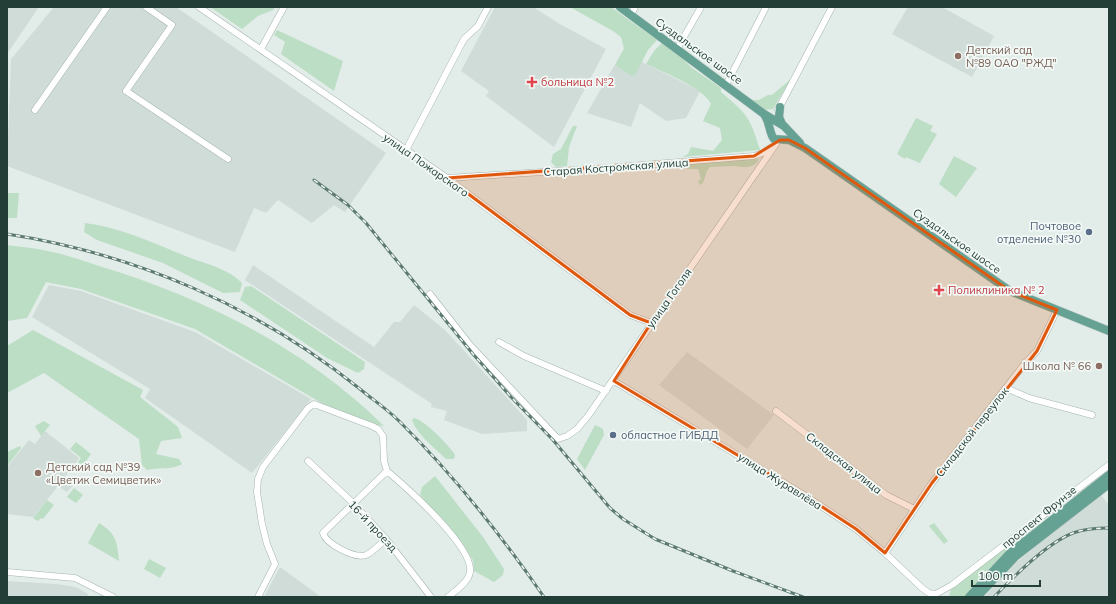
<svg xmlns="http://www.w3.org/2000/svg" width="1116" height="604" viewBox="0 0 1116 604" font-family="Mulish,sans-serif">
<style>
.built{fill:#d0dcd7}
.green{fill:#bbdec5}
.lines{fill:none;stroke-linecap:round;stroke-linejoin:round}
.minor-casing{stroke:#a5b4af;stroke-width:7}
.major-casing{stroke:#c1c9c7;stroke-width:9}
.minor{stroke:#fff;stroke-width:6}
.major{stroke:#66a294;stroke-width:8}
.rail-casing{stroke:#5c7972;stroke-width:3}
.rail{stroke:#f3f9f6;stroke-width:1.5;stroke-dasharray:4.5;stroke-linecap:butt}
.marked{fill:#de580e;fill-opacity:0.2;stroke:#de580e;stroke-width:3;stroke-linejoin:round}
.education-dot{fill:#8d6e63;stroke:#f3f9f6;stroke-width:1.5}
.health-dot{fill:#e0444e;stroke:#f3f9f6;stroke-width:1.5}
.service-dot{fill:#5c6f8a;stroke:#f3f9f6;stroke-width:1.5}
.labels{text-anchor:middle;stroke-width:3.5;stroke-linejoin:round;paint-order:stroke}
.education-label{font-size:11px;fill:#785e54;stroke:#f3f9f6;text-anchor:start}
.street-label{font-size:11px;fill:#223e37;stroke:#f3f9f6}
.health-label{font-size:11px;fill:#be3a42;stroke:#f3f9f6;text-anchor:start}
.service-label{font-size:11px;fill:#4e5e75;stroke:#f3f9f6;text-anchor:end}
</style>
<rect width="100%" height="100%" fill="#e2ece8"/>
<path class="built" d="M7,7H39L7,54Z
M54,7H176L386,153L345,212L334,205L312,223L278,200L266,213L254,208L235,252L7,166L11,59Z
M495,7H533L558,23L606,49L554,147L486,96L489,91L461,71Z
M908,7H942L994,36L972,77L892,34Z
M624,49L644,63L700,91L686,118L666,121L640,103L631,127L587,113Z
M253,265L374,347L394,322H400L414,305L445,330L527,420V431L482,434L444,420L447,411L431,407L432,404L245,280Z
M49,285L81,291L195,332L311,399L252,473L145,398L150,389L32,317Z
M687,352L774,415L747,449L659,385Z
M45,431L79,458L64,478L73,485L67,492L58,486L33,517L7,514V467L29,440L35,444Z
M1101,495L1109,505V597H984L1011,567L1044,539Z
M280,567L321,597H264Z
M7,581L56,584L76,587L88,594L87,597H7Z"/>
<path class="green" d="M210,7H275L273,10L258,16L242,29Z
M570,7H611L657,40L648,50L635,75L632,76L615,65L624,49L621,37L613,31Z
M277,30L343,61L334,91L281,54L285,42L274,35Z
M662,43L682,58L692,68L721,88V92C747,114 750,117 760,150L682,157L688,154L691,147L713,151L722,140L720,128L703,121L711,104C704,88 663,72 646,64L654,51Z
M791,79L773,109L765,110L750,100H759L768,95H772Z
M916,118L933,126L930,131L937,134L920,163L906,157L905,159L897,154Z
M573,126H577L569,147L567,166L556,167L551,162L553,154L561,149Z
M954,156L977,168L956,197L939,184Z
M759,159C754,170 742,167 733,166C726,166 718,167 710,167L707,171L703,183L700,185L698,181L701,179L698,169H687L685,164Z
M7,193H19L17,218H7Z
M85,223C124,228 157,245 193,259C211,265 229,270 242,283L240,292L223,293L163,263L97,240L84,232Z
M7,245C22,247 37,248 52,252C68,255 83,261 99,266C203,297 306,349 384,426L354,422L195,329L81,289L46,282L27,318L7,321Z
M251,286L365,362L364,369L358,373L327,358L240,300L245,287Z
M33,330L143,390L140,397L178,427L182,438L161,441L156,454L179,459L182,464C174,470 158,467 147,470L142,465L139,439L44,373L7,393V346Z
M414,418C423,419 450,446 455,455L454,459H446C435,448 417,435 412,420Z
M44,421L50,425L41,436L35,426Z
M595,425L603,429L604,435L585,470L577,459Z
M76,442L91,454L78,472L73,469L81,458L70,449Z
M20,446L21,448L7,466V452Z
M435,476L483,537L504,569L503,575L494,582L474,571L473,560L445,522L420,495L422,487Z
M74,488L83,495L76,503L67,497Z
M47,500L54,505L43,519L41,518L38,521L33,518Z
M1040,522H1044L986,572L964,597H949L951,589Z
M99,523C117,534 117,542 119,561L88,543Z
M934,523L948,541L944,544L929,526Z
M149,559L166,568L160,578L144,569Z"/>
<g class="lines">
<defs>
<path id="minor" d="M146,7L172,25L126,91L228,159
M199,7L447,178L630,315L652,323
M631,15L635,7
M261,49L284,7
M677,49L701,7
M726,85L766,7
M35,110L107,7
M778,110L832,7
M406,150L464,39L478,26L488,7
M447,178L605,168L754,156L763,153L772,147
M430,294L470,345L558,439L567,436L577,429L588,416L778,141
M499,342L524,356L606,391
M614,381L804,495L856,529L885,553L922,588L929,593L936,594
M1006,388L1029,398L1092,415
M776,411L886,495L914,509
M308,461L353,503L386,539L431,597
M386,539C380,544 373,552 366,555C355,559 326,544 323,533L387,471
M885,553L932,483L1026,362L1037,351L1057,310
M7,572L75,578L113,597
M934,595L952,585L1109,465
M258,597L275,564L267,544L262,524L257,492L258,479L263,467L308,408L314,404L372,426L378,429L383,436L384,461L387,471C406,487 474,547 470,572C469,582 455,591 448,597"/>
<path id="major" d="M620,7L764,114L784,126L800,143
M780,107L779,117L782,124
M764,114C770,122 769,133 774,139L789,140L805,148L1010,291L1109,331
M969,597L1009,554L1109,475
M977,597L1016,556L1109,484"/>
</defs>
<use href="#minor" class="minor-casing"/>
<use href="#major" class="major-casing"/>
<use href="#minor" class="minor"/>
<use href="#major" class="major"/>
<defs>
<path id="rail" d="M314,180L348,205L366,223L473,354L511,397L553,440L610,508L623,519L655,539L733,571L803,597
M7,234C136,254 258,307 360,389C373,400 387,409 399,421C453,474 501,535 544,597
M994,597C1013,577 1047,543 1073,533C1084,529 1097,528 1109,528"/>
</defs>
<use href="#rail" class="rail-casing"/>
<use href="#rail" class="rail"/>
</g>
<path class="marked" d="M780,140H789L805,148L1010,291L1057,310L1037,351L932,483L885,553L856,529L804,495L614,381L651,323L630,315L447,178L754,156Z"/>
<g class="education-dot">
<circle cx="958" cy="56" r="4"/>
<circle cx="1099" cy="366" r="4"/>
<circle cx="38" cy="473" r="4"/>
</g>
<g class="health-dot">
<path d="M530 76h4v4h4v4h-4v4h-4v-4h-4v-4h4z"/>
<path d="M937 284h4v4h4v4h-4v4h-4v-4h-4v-4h4z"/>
</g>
<g class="service-dot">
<circle cx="1089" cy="232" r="4"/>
<circle cx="613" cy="435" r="4"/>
</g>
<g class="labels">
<g class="education-label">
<text x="966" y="54">Детский сад<tspan x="966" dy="13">№89 ОАО "РЖД"</tspan></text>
<text x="1091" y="370" text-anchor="end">Школа № 66</text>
<text x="46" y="471">Детский сад №39<tspan x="46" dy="13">«Цветик Семицветик»</tspan></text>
</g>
<g class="street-label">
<text transform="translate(699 51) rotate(36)" y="4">Суздальское шоссе</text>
<text transform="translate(426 165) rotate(35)" y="4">улица Пожарского</text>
<text transform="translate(616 167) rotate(-4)" y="4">Старая Костромская улица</text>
<text transform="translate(957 241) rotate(35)" y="4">Суздальское шоссе</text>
<text transform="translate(669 298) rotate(-55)" y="4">улица Гоголя</text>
<text transform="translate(972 432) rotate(-52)" y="4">Складской переулок</text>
<text transform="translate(844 463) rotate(38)" y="4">Складская улица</text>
<text transform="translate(780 481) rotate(32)" y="4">улица Журавлёва</text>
<text transform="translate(1039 517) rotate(-39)" y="4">проспект Фрунзе</text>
<text transform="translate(373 526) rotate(47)" y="4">16-й проезд</text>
</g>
<g class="health-label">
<text x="541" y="86">больница №2</text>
<text x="948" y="294">Поликлиника № 2</text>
</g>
<g class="service-label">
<text x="1081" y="230">Почтовое<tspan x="1081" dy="13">отделение №30</tspan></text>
<text x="621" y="439" text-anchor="start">областное ГИБДД</text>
</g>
</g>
<rect width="1116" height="604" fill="none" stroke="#223e37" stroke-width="16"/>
<path d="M972 580v6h68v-6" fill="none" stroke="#223e37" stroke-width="2"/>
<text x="978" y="580" font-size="12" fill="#223e37" stroke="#f3f9f6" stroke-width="3" paint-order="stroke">100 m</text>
</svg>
